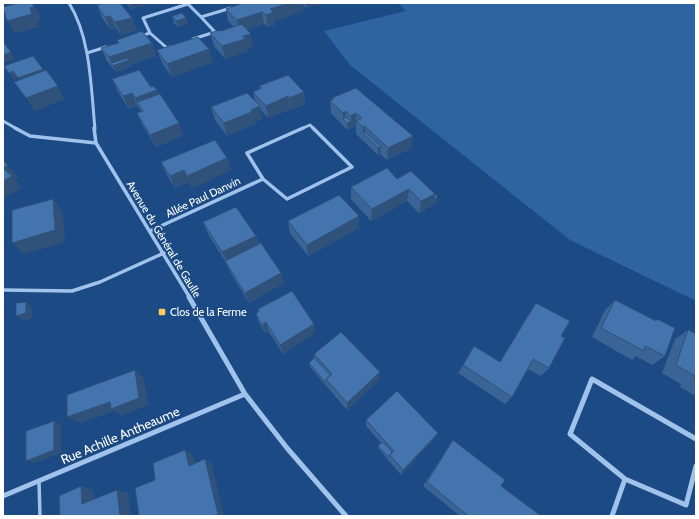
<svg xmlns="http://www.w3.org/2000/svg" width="699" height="519" viewBox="0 0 699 519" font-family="Cabin,sans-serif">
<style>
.green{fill:#2e64a2}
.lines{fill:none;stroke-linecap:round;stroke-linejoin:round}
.lane{stroke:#a1c3eb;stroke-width:3.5}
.street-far2{stroke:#a1c3eb;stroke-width:3}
.street-far1{stroke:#a1c3eb;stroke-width:3.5}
.street{stroke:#a1c3eb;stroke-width:5}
.wall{fill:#3a6495}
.shaded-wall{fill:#305179}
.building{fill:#4474ad;stroke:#305179}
.poi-dot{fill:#fdcc5d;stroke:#1b4a84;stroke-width:1.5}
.labels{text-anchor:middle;stroke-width:3.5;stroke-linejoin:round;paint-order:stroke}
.street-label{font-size:11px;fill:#fff;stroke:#1b4a84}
.poi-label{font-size:11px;fill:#fff;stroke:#1b4a84;text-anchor:start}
.near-street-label{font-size:13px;fill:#fff;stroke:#1b4a84}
</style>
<rect width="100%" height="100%" fill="#1b4a84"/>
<path class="green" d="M398,3H696V301L570,240L350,65L324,31L406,11Z"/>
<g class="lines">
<path class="lane" d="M39,481L40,516"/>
<path class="street-far2" d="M69,3C91,38 91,89 95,129
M150,33L143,18L188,4L201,17
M141,36L150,33L167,48L170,47
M193,39L215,32L201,17L231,8
M87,53L106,47
M3,121L17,129
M301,129L310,125L314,129"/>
<path class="street-far1" d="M15,128L30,136L96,143
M94,128L96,143L190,298
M263,179L287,199L352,167L313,128
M263,179L247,153L303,128
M150,231L263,179
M3,290L72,291L100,282L164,253"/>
<path class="street" d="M189,297L245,394L287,448L346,516
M696,439L592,379L570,434L625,479L686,505L696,466
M3,496L245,394
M612,516L625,479"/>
</g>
<path class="wall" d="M126,3H152L131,9Z
M289,3H323L306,8L302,4L303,11L275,21V25L268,27L264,24L247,30L253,46L247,48L248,51L225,59L214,46L210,33L221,31L234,27L228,21L226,9Z
M97,5L132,18L137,30L121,35L116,28L111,30L102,18Z
M172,16L186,18L188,24L178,27L174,23Z
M117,40L152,43L156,56L131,64L132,66L116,72L107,61L101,48L118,43Z
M209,49L213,62L172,77L162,63L157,50Z
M112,79L151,87L159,95L183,136L156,147L143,126L137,113L141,112V111L137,106L129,109L118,92Z
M259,86L304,92L305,104L291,110L290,109L268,118L260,109L262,119L254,122L255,124L227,136L215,120L211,107L255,101L253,92L260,89Z
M332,98L413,136L411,148L387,160L380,154L378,155L356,134V126L347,130L331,113L330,101L332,100Z
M227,158L231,170L192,188L189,182L175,188L167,175L161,162Z
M397,178L435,194L438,197L436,203L419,213L407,201L371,221L351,199V187Z
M359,216V228L308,256L290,233L288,221Z
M203,222L256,236L259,244L281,273L284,283L249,303L230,272L225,261L208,234Z
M615,300L654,321L657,319L665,356L652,365L636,356L632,360L592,337L605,310Z
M536,303L561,336L549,368L541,376L528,369L512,397L505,404L458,373L463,365L500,362L529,313Z
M258,309L314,324L315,333L283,354L269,332L266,334L259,323L256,314L259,312Z
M688,330L696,334V396L680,387L681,384L662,373L675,339Z
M314,354L379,380L347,410L310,367L309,363L314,358Z
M366,420L438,433L434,439L401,475L378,448V446L381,443L366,426Z
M453,440L501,486L541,516H460L423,486L449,446Z"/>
<path class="shaded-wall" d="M32,3H33L38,12L41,20L37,21L39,27L15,33L7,21L30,8Z
M129,3H152L131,9Z
M289,3H302L303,11L275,21V25L268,27L266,15L270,9Z
M306,3H323L306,8Z
M262,12L264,24L240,32L237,20Z
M110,16L116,28L111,30L105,17Z
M132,18L137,30L121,35L115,22Z
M186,18L188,24L178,27L176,21Z
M251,34L253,46L247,48L248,51L225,59L222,46L243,36Z
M152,43L156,56L131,64L132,66L116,72L109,57Z
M209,49L213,62L172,77L167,64Z
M11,52L15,59L3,63V55Z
M43,69L48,76L23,85L18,78Z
M13,71L18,78L14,80L9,73Z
M58,86L65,99L35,111L26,98Z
M157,90L162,103L137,102L141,111L135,98Z
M304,92L305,104L291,110L289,98Z
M132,93L137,106L129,109L123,96Z
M288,96L290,109L268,118L266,106Z
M260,106L262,119L254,122L255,124L227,136L224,123L251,110Z
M346,111V122L343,119V113Z
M356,113V126L347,130V123L351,122V116Z
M179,123L183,136L156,147L150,135Z
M365,126V135L363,133V127Z
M413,136L411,148L387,160L388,148Z
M381,147L380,154L378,155V148Z
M227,158L231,170L192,188L187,176Z
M8,165L18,177L15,179L22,188L3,199V168Z
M184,170L189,182L175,188L170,176Z
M409,189L407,201L371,221L372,209Z
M435,194L434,199L438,197L436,203L419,213L421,201Z
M53,199L63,211L65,242L24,254L12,243Z
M359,216V228L308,256L307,245Z
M256,236L259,247L227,263L222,252Z
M281,273L284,283L249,303L245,293Z
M26,302L32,308V318L23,321L16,316Z
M266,322L269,332L266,334L262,325Z
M314,324L315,333L283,354L280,345Z
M135,370L144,378L148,405L121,416L114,411L80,423L67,417Z
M380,372L379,380L347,410V403Z
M54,421L61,424V453L34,463L26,461Z
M438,433L434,439L401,475L403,470Z
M185,450L193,455L196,470L189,466Z
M205,459L212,464L224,516H212Z
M81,486L93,490L95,507L82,504Z
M117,490L128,493L131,516H120Z"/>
<path class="building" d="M19,3H32L34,7L30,8L32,14L7,21L3,7Z
M104,3H120L132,18L115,22L110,16L105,17L97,5Z
M243,3H289L270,9L274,12L266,15L262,12L237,20L226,9Z
M182,13L186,18L176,21L172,16Z
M242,24L251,34L243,36L245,39L222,46L210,33L220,30L221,31Z
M142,31L152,43L109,57L101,48L119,43L117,40Z
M198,37L209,49L167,64L157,50Z
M3,42L11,52L3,55Z
M33,56L43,69L18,78L13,71L9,73L4,66Z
M128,58L129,60L113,66L111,63Z
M46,70L58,86L26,98L14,82Z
M139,70L151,87L153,86L157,90L135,98L132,93L123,96L112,79Z
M288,75L304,92L289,98L288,96L266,106L253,92L262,88L259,86Z
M356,88L413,136L388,148L365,126L363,127L356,121L362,118L356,113L351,116L346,111L343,113L330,101L334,99L332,98Z
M247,93L260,106L251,110L252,112L224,123L211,107Z
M160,94L179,123L150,135L137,113L143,111L137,102Z
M346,117L351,122L347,123L343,119Z
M365,132L381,147L378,148L363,133Z
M215,140L227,158L187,176L184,170L170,176L161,162Z
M3,161L8,165L3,168Z
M3,168L12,176L3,181Z
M387,168L397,179L411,171L435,194L421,201L409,189L372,209L351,187Z
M435,194L438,197L434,199Z
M339,195L359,216L307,245L288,221Z
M53,199L55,230L12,243V210Z
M236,207L256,236L222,252L203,222Z
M261,243L281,273L245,293L225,261Z
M292,291L314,324L280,345L266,322L262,325L256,314L259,311L258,309Z
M615,300L656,321L657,319L675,328L665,356L645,346L644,351L601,328Z
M26,302V313L16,316V303Z
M536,303L570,321L561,336L565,338L549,368L533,359L512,397L463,365L474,346L500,362Z
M688,330L696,334V380L694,379L695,376L676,365Z
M341,332L380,372L347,403L326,379L332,374L314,354Z
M314,358L330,375L326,379V383L309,363Z
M135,370L139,398L111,409L110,402L67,417V395Z
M397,391L438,433L403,470L390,455L394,451L366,420Z
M54,421V450L26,461V431Z
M453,440L505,480L501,486L541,516H468L427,482Z
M383,442L392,452L390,455L389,457L378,446Z
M185,450L189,466L205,459L218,514L212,516H139L135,488L155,480L153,463Z
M81,486L82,504L117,490L120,516H60L59,496Z"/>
<rect class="poi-dot" x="158" y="308" width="8" height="8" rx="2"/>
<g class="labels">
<g class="street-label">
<text transform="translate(203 197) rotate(-25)" y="4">Allée Paul Danvin</text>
<text transform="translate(164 239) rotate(59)" y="4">Avenue du Général de Gaulle</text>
</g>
<g class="poi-label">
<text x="170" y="316">Clos de la Ferme</text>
</g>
<g class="near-street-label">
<text transform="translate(120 435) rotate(-23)" y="5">Rue Achille Antheaume</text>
</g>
</g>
<rect width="699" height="519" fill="none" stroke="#ffffff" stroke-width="8"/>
</svg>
